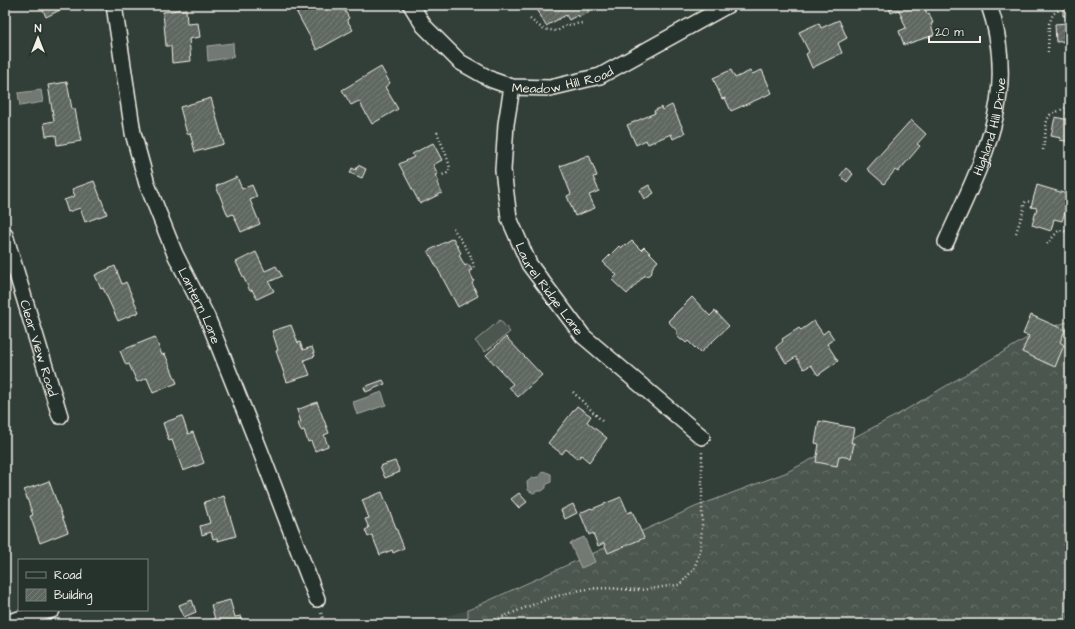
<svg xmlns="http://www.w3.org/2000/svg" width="1075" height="629" viewBox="0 0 1075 629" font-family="'Architects Daughter',sans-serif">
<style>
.built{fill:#404b44}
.grass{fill:#4c564f;stroke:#a0a49c}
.forest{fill:url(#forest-crowns);stroke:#a0a49c}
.water{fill:#727972;stroke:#a6a9a1}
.building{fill:url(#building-hatch);stroke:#f4f1e8}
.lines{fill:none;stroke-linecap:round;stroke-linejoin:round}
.street-casing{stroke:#f4f1e8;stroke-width:18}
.path{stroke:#f4f1e8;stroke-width:2.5;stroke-dasharray:1 3;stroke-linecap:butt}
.street{stroke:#26332d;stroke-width:15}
.labels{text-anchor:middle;stroke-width:3.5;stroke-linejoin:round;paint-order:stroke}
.street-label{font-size:13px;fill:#f4f1e8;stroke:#26332d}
</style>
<defs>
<pattern id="forest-crowns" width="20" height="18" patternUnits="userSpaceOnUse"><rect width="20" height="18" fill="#4c564f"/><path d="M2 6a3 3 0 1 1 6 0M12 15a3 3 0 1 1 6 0" fill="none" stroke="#666f68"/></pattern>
<pattern id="building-hatch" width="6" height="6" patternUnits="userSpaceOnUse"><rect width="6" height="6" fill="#5f6861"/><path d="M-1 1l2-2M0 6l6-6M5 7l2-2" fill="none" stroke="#777e78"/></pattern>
</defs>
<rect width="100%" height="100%" fill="#323e38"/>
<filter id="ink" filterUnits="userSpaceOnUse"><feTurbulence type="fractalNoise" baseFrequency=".025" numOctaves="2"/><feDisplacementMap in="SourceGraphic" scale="8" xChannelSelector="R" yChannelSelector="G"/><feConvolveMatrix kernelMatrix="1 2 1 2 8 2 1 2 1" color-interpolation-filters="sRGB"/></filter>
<g filter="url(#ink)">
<path class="built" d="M468,610V624H417Z"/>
<path class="grass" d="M500,320L510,332L485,352L475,341Z"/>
<path class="forest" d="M1070,321V624H468V610L695,507L785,473L897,415L1037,332Z"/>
<path class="water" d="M233,43L234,57L208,61L207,46Z
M41,90L43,102L20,106L18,93Z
M382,392L386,405L357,415L353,402Z
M543,471L551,474V482L546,485V488L542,491H538L533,493L528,490L527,482L532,478L538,477Z
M584,537L595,562L581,568L570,543Z"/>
<path class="building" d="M41,5H65L66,7L46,17Z
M307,5H339L340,7L342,6L349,18L347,20L353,30L317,50L296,11Z
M540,5H597L588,10L589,12L579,17L578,15L569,20L566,15L546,26L536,7Z
M888,5H924L927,14L929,13L933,23L931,24L934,35L904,45L899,31L906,28L899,10L891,13Z
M1063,5H1070V41L1056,42L1055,24L1066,23V16H1063Z
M186,9L187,24L198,23L200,37L189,39L191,61L172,63L171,46H166L163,12Z
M839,20L847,38L838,43L842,53L812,68L806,54L809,52L799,32L819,23L821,28Z
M381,67L390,83L385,87L398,109L372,124L359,101L351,105L342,90Z
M731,70L735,78L750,71L752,74L762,70L772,93L731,111L725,98L722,99L713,78Z
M67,82L72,109H75L81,141L57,145L56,135L46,136L44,123L54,121L48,85Z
M211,98L224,144L195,152L190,133L187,134L180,107Z
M1068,104H1070V142L1060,140L1061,138L1051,136L1055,117L1069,120L1070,114H1066Z
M672,105L685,133L673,139L671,134L648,144L646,140L636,145L627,125L655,113L654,111L661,107L662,110Z
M911,120L926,134L917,144L920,146L898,172L895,170L884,184L867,169Z
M433,143L442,160L433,165L438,174L435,175L439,182L437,183L442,193L420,204L399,164L414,157L412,154Z
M589,155L597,176L593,177L599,191L589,195L595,208L575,216L567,196L571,194L560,166Z
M358,165L366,169L362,178L350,173L352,168L356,170Z
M846,168L853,174L847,182L840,176Z
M237,177L242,189L252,185L257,197L250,200L260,224L241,232L233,214L228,216L216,186Z
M94,181L107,214L85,222L80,208L68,212L64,200L75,196L72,189Z
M649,185L654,193L645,199L640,190Z
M1037,185L1070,195V211L1066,210L1062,221L1054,219L1051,231L1032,225L1037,208L1031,207Z
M453,238L461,253L459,255L465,266L468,264L472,270L469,271L474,281L472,283L478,296L458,307L428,251Z
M632,241L641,250L644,247L658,261L652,268V272L649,275L644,276L627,294L612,280L617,275L603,262L619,246L621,248L625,244L627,245Z
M256,252L265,271L276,266L282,276L269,282L274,291L257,299L252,290L250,291L236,262Z
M115,266L122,284L126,282L139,312L118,321L103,288L101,289L95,275Z
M692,297L710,316L715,311L729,326L700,353L688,341L686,343L683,340H681L677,336V331L668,321Z
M1031,315L1065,330L1060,342L1064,345L1055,367L1022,352L1029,336L1023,334Z
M814,321L823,334L828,330L834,339L827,344L838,361L818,375L811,365L804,369L796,357L786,363L776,347L783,341L782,339L799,328L801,330Z
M291,325L298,343L300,342L303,350L312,347L315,356L304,360L310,375L287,382L276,351L278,350L272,331Z
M155,337L162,355L165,354L177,383L153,393L147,378L137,382L129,364L126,365L120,351Z
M506,337L542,375L518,397L509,387L513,384L486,355Z
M383,380L385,384L366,392L364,387Z
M317,402L329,433L324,435L328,446L315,451L311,441L308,442L304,430L301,431L298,423L301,422L297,410Z
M577,406L591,416L587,422L607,438L589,462L581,455L578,459L566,449L562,454L548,443Z
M182,416L188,434L193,432L204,463L183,471L172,440L169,441L163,423Z
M819,421L854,428L851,443H854L851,458L839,456L837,466L816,462L819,444L815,443Z
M395,461L400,472L385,478L380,466Z
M49,481L68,532L40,543L30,516L33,515L24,490Z
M382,492L404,548L393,553L392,550L380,555L372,535L368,537L365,530L369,528L365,519L369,518L362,500Z
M519,493L527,502L519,508L511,499Z
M224,496L236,536L218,541L217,538L213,539L211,532L202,535L200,526L210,523L204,502Z
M621,497L628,513L632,511L644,538L608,553L604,543L598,546L593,533L589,535L580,513L591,508L592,509Z
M573,504L577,513L565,519L561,510Z
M192,600L196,612L184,617L179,605Z
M230,600L235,617L241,616L243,624H208L207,621L215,619L211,605Z"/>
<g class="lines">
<defs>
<g id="street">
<path id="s1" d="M114,5L133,133L147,184L175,254L207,317L260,450L317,599"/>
<path id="s2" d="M411,5L424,26L460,62L492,80L512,87L550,88L600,76L728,5"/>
<path id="s3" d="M512,87L506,124L503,170L509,218L529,264L583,336L702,437"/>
<path id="s4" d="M5,235L60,416"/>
<path id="s5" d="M946,242C982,161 1020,96 989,5"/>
<path d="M5,623L52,610"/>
</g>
</defs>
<use href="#street" class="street-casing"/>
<path class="path" d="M530,19L543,29L557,31L567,25L583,23
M1048,52L1049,24L1053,14L1059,10
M437,132C441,144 448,156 450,169L447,173L442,175
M1043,150L1047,120L1050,115L1065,108
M453,228L470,254L474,266L473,269
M1016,233L1024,209V204L1026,201L1031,202
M1047,244L1059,230L1068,232L1070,230
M573,392L602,421
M321,613L325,624
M484,624C518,612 551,594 588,589C603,587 619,589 634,590C649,590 664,586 679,585L694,569L700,551L702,527V452"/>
<use href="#street" class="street"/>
</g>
</g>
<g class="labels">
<g class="street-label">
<text dy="5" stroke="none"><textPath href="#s2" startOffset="185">Meadow Hill Road</textPath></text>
<text dy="5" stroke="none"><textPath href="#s5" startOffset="124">Highland Hill Drive</textPath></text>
<text dy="5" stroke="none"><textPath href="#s3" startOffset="214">Laurel Ridge Lane</textPath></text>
<text dy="5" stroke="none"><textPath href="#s1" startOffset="315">Lantern Lane</textPath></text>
<text dy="5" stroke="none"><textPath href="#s4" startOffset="118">Clear View Road</textPath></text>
</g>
</g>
<rect width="1075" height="629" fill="none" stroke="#26332d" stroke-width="20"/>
<rect x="10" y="10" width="1055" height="609" fill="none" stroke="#f4f1e8" stroke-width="1.5" filter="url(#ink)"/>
<rect x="18" y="559" width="130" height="52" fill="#26332d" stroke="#787f78"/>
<rect x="26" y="572" width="20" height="6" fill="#26332d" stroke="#787f78"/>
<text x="54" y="579" font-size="12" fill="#f4f1e8">Road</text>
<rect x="26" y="589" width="20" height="12" fill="url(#building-hatch)" stroke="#787f78"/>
<text x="54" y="599" font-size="12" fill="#f4f1e8">Building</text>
<g transform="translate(38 38)" stroke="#26332d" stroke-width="3" paint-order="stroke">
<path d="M0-3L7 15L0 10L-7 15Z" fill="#f4f1e8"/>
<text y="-6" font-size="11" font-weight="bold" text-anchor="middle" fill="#f4f1e8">N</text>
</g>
<path d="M929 36v6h51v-6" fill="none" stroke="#f4f1e8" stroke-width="2"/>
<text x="935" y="36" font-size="12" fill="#f4f1e8" stroke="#26332d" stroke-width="3" paint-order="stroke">20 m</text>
</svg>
